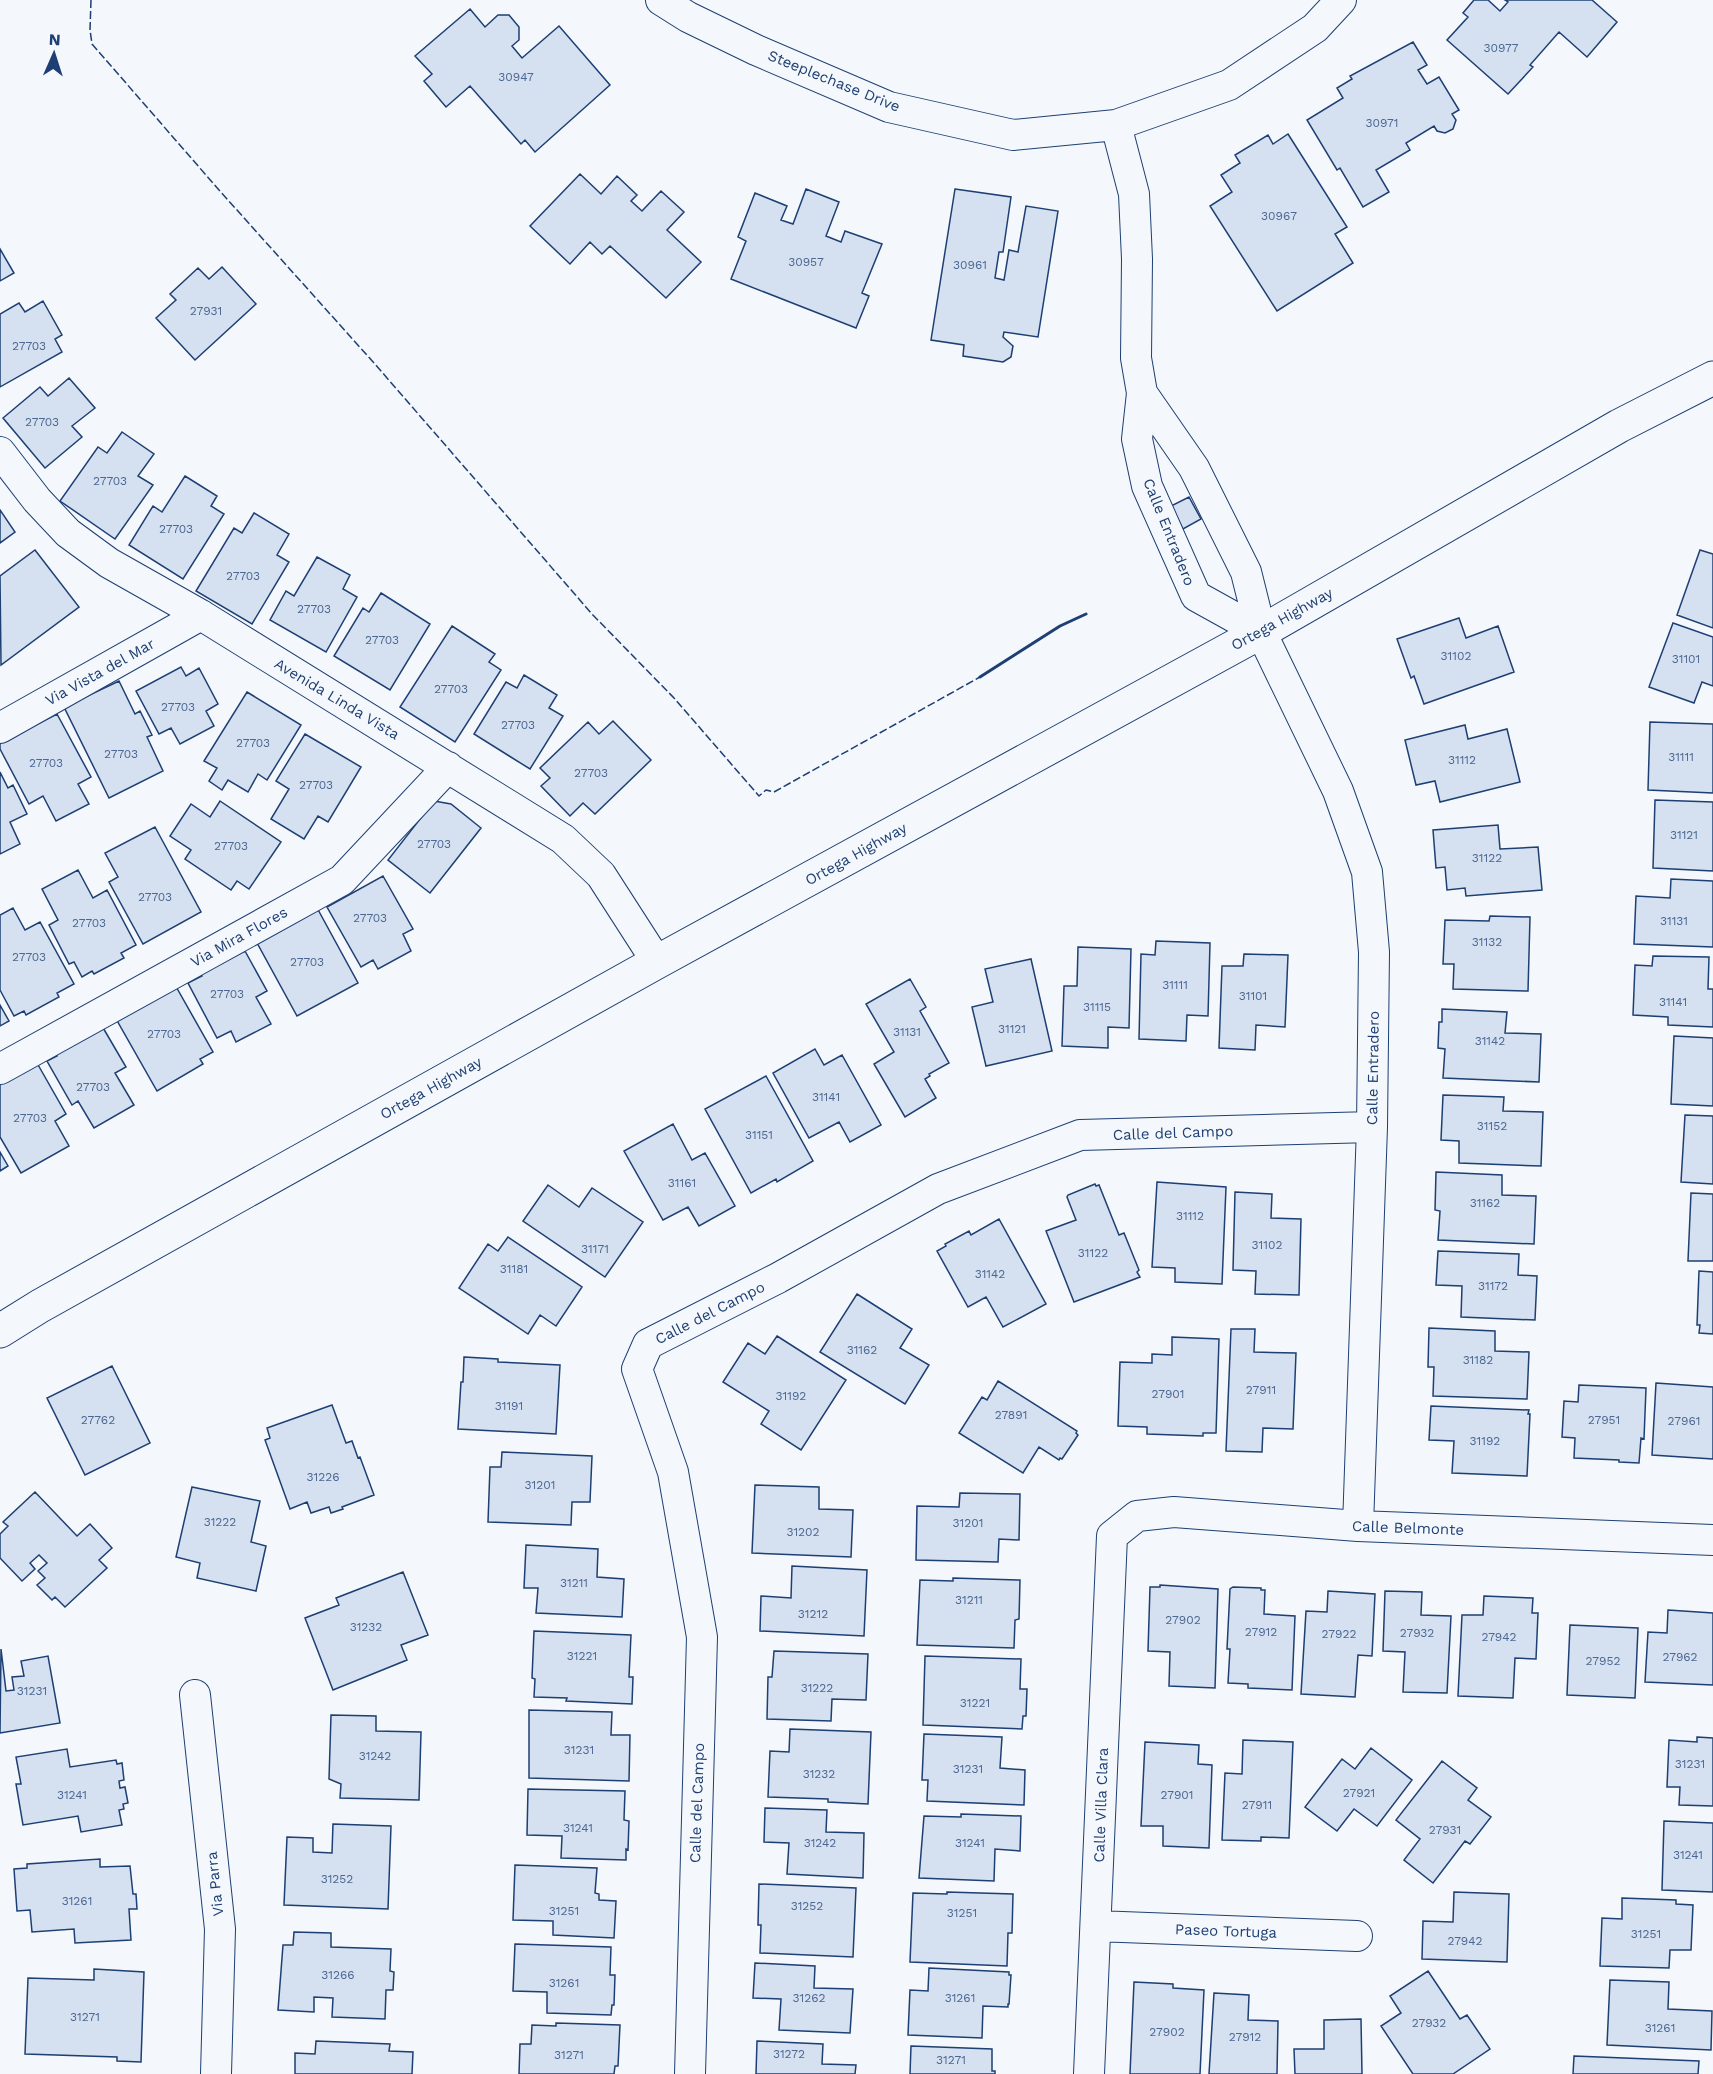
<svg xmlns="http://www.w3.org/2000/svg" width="1713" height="2074" viewBox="0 0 1713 2074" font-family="'Work Sans',sans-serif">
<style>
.building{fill:#d5e0f0;stroke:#1d3f73;stroke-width:1.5}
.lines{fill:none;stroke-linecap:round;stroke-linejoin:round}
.street-casing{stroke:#1d3f73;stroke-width:32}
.primary-casing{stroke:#1d3f73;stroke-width:35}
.street{stroke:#f4f7fb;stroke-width:30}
.primary{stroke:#f4f7fb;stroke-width:33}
.fence{stroke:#1d3f73;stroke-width:1.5;stroke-dasharray:8 3;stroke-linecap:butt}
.wall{stroke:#1d3f73;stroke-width:3}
.labels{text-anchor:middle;stroke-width:4.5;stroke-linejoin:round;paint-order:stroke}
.number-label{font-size:12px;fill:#4b6792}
.street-label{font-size:15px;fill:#1d3f73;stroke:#f4f7fb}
</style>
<rect width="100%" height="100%" fill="#f4f7fb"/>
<path class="building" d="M1474,0H1488L1500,11L1508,2L1505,0H1592L1617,22L1587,57L1559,32L1530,65L1533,67L1508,94L1447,40L1468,17L1463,13Z
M470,9L485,27L498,15H509L519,27V40L512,46L522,58L559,26L610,85L535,152L525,140L521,144L470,86L446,107L424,81L432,74L415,56Z
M1413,42L1427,65L1418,70L1427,84L1439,77L1459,110L1452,114L1456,120L1453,129L1445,133L1437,131L1434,126L1406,143L1410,150L1376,170L1389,192L1363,207L1340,168L1337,170L1307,120L1343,98L1337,88L1352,79L1350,76Z
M1288,134L1347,227L1335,234L1353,263L1277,311L1210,206L1232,192L1221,175L1240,163L1235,155L1268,135L1273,144Z
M580,174L601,194L617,176L637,195L631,201L642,211L661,191L684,212L667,230L701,262L666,298L610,246L602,254L590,242L570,264L530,226Z
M806,189L839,202L826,236L841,242L845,231L882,244L862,293L869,296L856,328L731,279L746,241L738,237L755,193L787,206L781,220L793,224Z
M955,189L1011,197L1003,252H999L995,278L1004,280L1009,250L1018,252L1026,206L1058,211L1038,337L1004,332L1003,337L1013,346L1011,357L1003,362L963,356L964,345L931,340Z
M0,249L14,273L0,281Z
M222,267L256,304L195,360L156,318L176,300L170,294L198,268L209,279Z
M43,301L62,335L55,339L62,352L0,387V314L19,303L25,312Z
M69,378L95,408L72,426L82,437L45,468L3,418L40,387L48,396Z
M122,432L154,454L138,476L153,485L115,539L60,501L98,447L107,453Z
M185,476L217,496L211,506L224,514L183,579L129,545L153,506L162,512Z
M1189,497L1201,519L1183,529L1171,506Z
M0,510L15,532L0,543Z
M254,513L289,534L277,555L289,562L252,624L196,591L234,528L242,533Z
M35,550L79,607L1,665L0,576Z
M1700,550L1713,554V628L1677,615Z
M317,557L350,575L343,589L357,597L326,652L270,620L286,591L294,596Z
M381,593L430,624L390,690L334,656L363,608L369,612Z
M1459,618L1466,638L1498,626L1514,672L1424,704L1414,676L1411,678L1397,639Z
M1673,623L1713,637V686L1702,682L1694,703L1649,687Z
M452,626L495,654L489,662L501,670L455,742L400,707Z
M181,667L186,676L199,668L218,704L206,711L214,726L180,744L171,728L159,734L136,691Z
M524,675L557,695L549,708L563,716L530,769L474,734L506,682L517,688Z
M119,681L135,714L140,711L152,735L147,737L163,771L109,798L64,707Z
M247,692L301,725L267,780L258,774L248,792L228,780L222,790L209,781L217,768L204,761Z
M57,714L91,777L78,784L89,804L56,821L43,796L29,804L0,749V743Z
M613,721L651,760L595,814L583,803L570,816L541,786L550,778L540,768L588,722L599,734Z
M1650,722L1713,724V793L1648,790Z
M1465,725L1468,739L1507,729L1520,782L1440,802L1435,781L1416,785L1405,740Z
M305,734L361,767L328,822L318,816L304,839L271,819L289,789L276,781Z
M0,772L8,788L13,785L27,814L10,822L20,844L0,854Z
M1655,800L1713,802V871L1653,868Z
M220,801L281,842L249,889L237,881L231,890L185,859L191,850L170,836L191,804L210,817Z
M434,801L451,804L481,828L430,893L388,860Z
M1498,825L1500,849L1538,847L1542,890L1466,896L1465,888L1447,890L1445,867L1436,868L1433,830Z
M155,827L201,912L143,944L109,882L118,877L105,853Z
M78,870L93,898L107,890L136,945L121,953L124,958L94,974L92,971L82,977L74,962L69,964L49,925L58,920L42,889Z
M383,876L413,929L403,934L411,951L378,969L373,960L361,967L327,907Z
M1671,879L1713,881V947L1634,944L1636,896L1670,898Z
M316,906L358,983L297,1016L256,941Z
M13,908L25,930L40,922L74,984L57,993L59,997L26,1015L24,1011L14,1016L0,990V915Z
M1490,916L1530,917L1528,991L1453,989L1454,964H1443L1445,920L1489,921Z
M1156,941L1210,943L1208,1016L1187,1015L1186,1041L1139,1039L1141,954L1155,955Z
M1078,947L1131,949L1129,1028L1108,1027V1048L1062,1046L1064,986H1077Z
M245,951L267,991L256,997L271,1024L236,1042L231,1031L217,1038L188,983L202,976L201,974Z
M1244,954L1288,955L1285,1027L1256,1025L1255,1050L1219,1048L1222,966H1243Z
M1653,956L1709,957L1708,989H1713V1027L1668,1025V1017L1633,1015L1635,965L1652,966Z
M1031,959L1052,1051L986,1066L972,1007L993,1002L985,969Z
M910,979L926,1007L920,1011L949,1063L929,1074L930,1076L925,1079L936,1098L905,1117L874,1064L894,1052L866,1004Z
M174,983L213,1052L200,1059L203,1064L157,1091L115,1017Z
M0,1005L9,1021L0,1026Z
M1442,1009L1507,1012L1505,1033L1541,1034L1539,1082L1443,1078L1445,1049L1438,1048L1439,1022H1442Z
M102,1026L126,1067L115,1073L134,1105L94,1128L78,1101L72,1105L47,1061L57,1056L55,1053Z
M1674,1036L1713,1038V1106L1671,1104Z
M815,1049L824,1065L842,1055L881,1125L850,1142L839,1122L809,1138L773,1073Z
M37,1063L66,1114L55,1121L69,1146L21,1173L0,1137V1083Z
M766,1076L813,1161L777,1182L776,1179L751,1193L705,1109Z
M1443,1095L1504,1097L1503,1111L1543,1112L1541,1166L1459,1163V1141L1441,1140Z
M1685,1115L1713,1116V1184L1681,1182Z
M673,1124L692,1160L705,1153L735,1206L699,1226L688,1207L663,1220L624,1151Z
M0,1152L8,1166L0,1171Z
M1436,1172L1502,1175V1195L1536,1196L1534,1244L1438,1240L1440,1211L1435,1210Z
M1157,1182L1226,1187L1222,1284L1175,1282V1268L1152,1267Z
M1095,1184L1096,1186L1099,1185L1119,1235L1124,1233L1139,1270L1137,1272L1140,1277L1074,1302L1046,1231L1076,1220L1067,1197L1068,1195Z
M548,1185L579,1207L592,1188L643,1222L605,1277L523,1221Z
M1235,1192L1272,1194L1271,1218L1301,1219L1299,1295L1255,1294L1256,1271L1233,1270Z
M1691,1193L1713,1194V1261H1688Z
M999,1219L1046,1304L1003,1327L986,1297L968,1307L937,1251L946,1246L945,1244L969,1231L971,1235Z
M508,1237L582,1287L556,1326L540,1315L528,1334L459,1288L488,1244L498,1251Z
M1438,1251L1519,1254L1518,1275L1537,1276L1535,1320L1461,1317L1462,1286L1436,1285Z
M1699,1271L1713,1272V1334L1699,1333L1700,1325H1697Z
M857,1294L912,1329L900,1348L929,1365L905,1404L820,1352Z
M1429,1328L1495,1331V1351L1529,1352L1527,1399L1433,1396L1434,1367H1428Z
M1231,1329H1255L1254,1352L1296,1353L1293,1429L1263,1428L1262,1452L1226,1451Z
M777,1336L846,1380L801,1450L761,1424L769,1411L723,1382L748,1343L765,1354Z
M1172,1337L1219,1339L1216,1433H1203V1436L1147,1434V1427L1118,1426L1120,1362L1152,1363V1354L1172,1355Z
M464,1357L498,1359V1362L560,1365L556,1434L458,1429L461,1382H463Z
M112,1366L150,1443L85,1475L47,1398Z
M998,1381L1077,1431L1076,1433L1078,1435L1062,1459L1060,1458L1059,1460L1039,1447L1023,1473L959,1433L982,1397L987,1400Z
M1656,1383L1713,1387V1459L1652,1455Z
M1579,1385L1646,1388L1644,1439L1641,1438L1639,1463L1619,1462V1460L1574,1458L1575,1438L1562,1437L1564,1401L1578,1402Z
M332,1405L346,1443L352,1441L358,1458L360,1457L374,1495L342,1507L343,1509L331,1513L329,1507L311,1513L307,1502L290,1509L265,1440L270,1438L267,1428Z
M1431,1406L1529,1410L1528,1414H1530L1527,1476L1452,1473L1454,1441L1429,1440Z
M502,1452L592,1456L590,1502H572L571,1525L488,1522L490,1467H501Z
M755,1485L819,1487V1509L853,1510L851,1557L752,1553Z
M192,1487L260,1501L251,1542L266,1546L256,1591L197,1578L200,1563L176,1557Z
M35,1492L77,1536L90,1524L112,1548L99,1560L107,1568L65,1607L55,1597L52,1600L37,1585L45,1578L38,1571L47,1563L39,1555L30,1563L35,1569L22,1581L0,1558V1534L8,1526L3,1522Z
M960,1493L1020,1494L1019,1540L999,1539L998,1562L916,1560L917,1506L959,1507Z
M526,1545L598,1549L597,1577L624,1579L622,1617L536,1613L538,1588H524Z
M792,1566L867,1570L864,1636L760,1631L761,1596L791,1598Z
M403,1572L428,1635L401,1645L407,1660L333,1690L305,1618L339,1605L336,1598Z
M953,1578L1020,1580L1019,1619L1015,1620L1014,1648L917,1645L920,1580L953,1581Z
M1160,1585L1218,1589L1215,1688L1169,1686L1170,1652L1148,1651L1150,1587H1160Z
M1233,1587L1261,1588V1590H1265L1264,1614L1295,1616L1292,1690L1248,1688V1684L1228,1683L1230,1649H1227L1230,1589Z
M1328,1591L1375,1594L1372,1656L1358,1655L1355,1697L1301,1694L1306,1611L1327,1612Z
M1385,1591L1422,1592L1421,1615L1451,1616L1447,1693L1403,1692L1405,1652L1383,1651Z
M1484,1596L1533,1598L1532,1613H1538L1536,1659L1515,1658L1513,1698L1458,1696L1462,1615H1483Z
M1668,1610L1713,1613V1685L1645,1682L1648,1632L1667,1633Z
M1570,1625L1638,1628L1635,1698L1567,1695Z
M534,1631L631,1635L629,1677H633L632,1704L566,1701L567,1698L534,1697L535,1679L532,1678Z
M1,1649L6,1691L14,1690L12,1677L24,1676L21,1661L48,1656L60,1723L0,1733Z
M774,1651L868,1654L866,1700L832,1699L831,1721L767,1719L768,1677H772Z
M925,1656L1021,1659L1020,1689H1027L1026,1716H1023L1022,1729L923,1725Z
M529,1710L612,1712L611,1735H630L629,1781L529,1778Z
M331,1715L376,1716V1731L421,1732L419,1800L340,1798L341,1784L329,1779Z
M790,1729L871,1732L868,1804L828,1802V1799L768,1797L770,1751L789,1752Z
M924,1734L1002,1737L1000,1768L1025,1770L1024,1805L927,1801L928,1780H922Z
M1697,1737L1713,1738V1806L1679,1805L1680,1787H1667L1669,1740L1697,1742Z
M1243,1740L1293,1742L1289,1838L1261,1837V1841L1222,1840L1225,1773L1242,1774Z
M1145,1742L1199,1745L1198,1764L1212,1765L1209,1848L1163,1846V1826H1141Z
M1371,1748L1412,1780L1377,1826L1354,1809L1337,1831L1305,1807L1342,1759L1355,1769Z
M67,1749L70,1767L116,1760L117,1764L122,1763L124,1780L119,1781L120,1788L125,1787L128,1803L123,1804L124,1809L119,1810L122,1825L81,1832L78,1816L23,1825L16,1784H21L16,1757Z
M1442,1761L1477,1788L1468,1800L1491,1817L1470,1844L1465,1841L1433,1883L1404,1860L1420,1839L1396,1820Z
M528,1789L625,1791L624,1820L629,1821L628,1850L626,1849V1860L561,1858L562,1836L527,1835Z
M765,1808L827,1810L826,1832L864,1833L863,1878L787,1874L789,1843L764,1842Z
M961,1814L1021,1816L1020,1851L995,1849L994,1881L919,1878L924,1816L961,1817Z
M1664,1821L1713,1823V1892L1662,1890Z
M333,1824L391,1826L388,1909L284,1905L287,1837L313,1838V1852L332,1853Z
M100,1859V1867L130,1866L133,1894H136L137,1909H129L131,1940L75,1943L74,1929L32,1932L30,1910L17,1911L14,1869L27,1868V1864Z
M515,1865L597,1868L595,1893L599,1894V1900L616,1901L614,1938L553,1935V1921L513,1920Z
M759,1884L856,1888L853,1957L760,1953L761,1925H758Z
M947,1892L1013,1894L1012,1933H1008L1007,1966L910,1962L913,1893L947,1894Z
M1454,1892L1509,1894L1507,1962L1422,1959L1423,1921L1453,1922Z
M1622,1898L1676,1900V1904L1693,1905L1691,1950H1670L1669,1968L1600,1966L1602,1918L1622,1919Z
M294,1932L331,1933V1947L391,1949L390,1971L394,1972L393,1990H386L385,2019L332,2017L333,1998L314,1997V2012L278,2010L283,1945H293Z
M515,1944L611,1947L610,1975H615L614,2005H612L611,2015L547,2013V1992L513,1991Z
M755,1963L815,1966L814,1988L853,1989L850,2033L779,2030L781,1999L753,1998Z
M929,1968L1009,1972V1975H1011L1009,2004H1008V2007L983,2006L982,2038L908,2035L910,1990L928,1991Z
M94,1969L144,1972L141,2062L117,2061V2057L25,2054L28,1978L94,1980Z
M1428,1971L1460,2019L1467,2015L1490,2049L1453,2074H1413L1381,2026L1401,2013L1390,1996Z
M1610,1980L1669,1982L1668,2009L1712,2011L1711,2050L1607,2045Z
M1134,1982L1173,1984V1988L1204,1990L1200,2074H1130Z
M1214,1993L1249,1995L1248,2020L1278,2021L1277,2074H1209Z
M1361,2019L1362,2074H1295L1294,2049H1324V2020Z
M556,2023L620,2025L618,2066H615L614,2074H519L520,2044H531L532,2025L556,2026Z
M316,2041L390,2044L389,2051L413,2052L412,2074H295V2053L315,2054Z
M757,2041L823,2044L822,2064L856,2065L855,2074H756Z
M911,2046L992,2049V2071H995V2074H910Z
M1574,2056L1699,2061L1698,2074H1573Z"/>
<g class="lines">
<defs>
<path id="street" d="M661,0L688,17L756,50L889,107L1013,135L1116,125L1229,85L1315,28L1341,0
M1116,125L1134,194L1137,259L1136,358L1142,393L1137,439L1147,486L1196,596L1261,632
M1142,393L1194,468L1246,572L1261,632L1338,791L1367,872L1374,952L1372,1127L1358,1526
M0,452L37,500L68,533L109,563L201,615L563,839L601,875L657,962
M0,728L201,615
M0,1069L342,880L448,767
M195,1695L220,1929L216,2074
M1096,1926L1357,1936
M690,2074L702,1637L673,1472L637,1369L648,1344L778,1278L938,1189L1080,1135L1372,1127
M1089,2074L1112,1536L1137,1516L1174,1512L1358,1526L1713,1540"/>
<path id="primary" d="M0,1331L40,1306L657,962L1261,632L1619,426L1713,378"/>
</defs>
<use href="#street" class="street-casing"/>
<use href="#primary" class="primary-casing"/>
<use href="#street" class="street"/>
<use href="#primary" class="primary"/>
<path class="fence" d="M91,0L90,30L92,44L219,190L374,363L592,614L674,698L759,796L766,790L774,792L980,677"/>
<path class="wall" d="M980,677L1060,626L1086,614"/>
</g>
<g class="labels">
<g class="number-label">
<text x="1501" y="52">30977</text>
<text x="516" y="81">30947</text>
<text x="1382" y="127">30971</text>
<text x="1279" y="220">30967</text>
<text x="806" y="266">30957</text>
<text x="970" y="269">30961</text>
<text x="206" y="315">27931</text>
<text x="29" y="350">27703</text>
<text x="42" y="426">27703</text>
<text x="110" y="485">27703</text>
<text x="176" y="533">27703</text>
<text x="243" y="580">27703</text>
<text x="314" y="613">27703</text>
<text x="382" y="644">27703</text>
<text x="1456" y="660">31102</text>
<text x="1686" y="663">31101</text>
<text x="451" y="693">27703</text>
<text x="178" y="711">27703</text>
<text x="518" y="729">27703</text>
<text x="253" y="747">27703</text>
<text x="121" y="758">27703</text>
<text x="1681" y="761">31111</text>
<text x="1462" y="764">31112</text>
<text x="46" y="767">27703</text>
<text x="591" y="777">27703</text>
<text x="316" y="789">27703</text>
<text x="1684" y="839">31121</text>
<text x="434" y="848">27703</text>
<text x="231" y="850">27703</text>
<text x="1487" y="862">31122</text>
<text x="155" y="901">27703</text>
<text x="370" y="922">27703</text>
<text x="1674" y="925">31131</text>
<text x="89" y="927">27703</text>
<text x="1487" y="946">31132</text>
<text x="29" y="961">27703</text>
<text x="307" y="966">27703</text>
<text x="1175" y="989">31111</text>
<text x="227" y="998">27703</text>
<text x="1253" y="1000">31101</text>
<text x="1673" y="1006">31141</text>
<text x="1097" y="1011">31115</text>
<text x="1012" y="1033">31121</text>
<text x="907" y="1036">31131</text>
<text x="164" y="1038">27703</text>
<text x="1490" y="1045">31142</text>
<text x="93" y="1091">27703</text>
<text x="826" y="1101">31141</text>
<text x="30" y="1122">27703</text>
<text x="1492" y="1130">31152</text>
<text x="759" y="1139">31151</text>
<text x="682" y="1187">31161</text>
<text x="1485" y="1207">31162</text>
<text x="1190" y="1220">31112</text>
<text x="1267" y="1249">31102</text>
<text x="595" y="1253">31171</text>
<text x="1093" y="1257">31122</text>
<text x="514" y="1273">31181</text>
<text x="990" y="1278">31142</text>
<text x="1493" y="1290">31172</text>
<text x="862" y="1354">31162</text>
<text x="1478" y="1364">31182</text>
<text x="1261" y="1394">27911</text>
<text x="1168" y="1398">27901</text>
<text x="791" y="1400">31192</text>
<text x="509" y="1410">31191</text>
<text x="1011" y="1419">27891</text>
<text x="98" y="1424">27762</text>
<text x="1604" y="1424">27951</text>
<text x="1684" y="1425">27961</text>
<text x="1485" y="1445">31192</text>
<text x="323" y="1481">31226</text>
<text x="540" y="1489">31201</text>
<text x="220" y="1526">31222</text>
<text x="968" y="1527">31201</text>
<text x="803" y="1536">31202</text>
<text x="574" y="1587">31211</text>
<text x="969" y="1604">31211</text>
<text x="813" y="1618">31212</text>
<text x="1183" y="1624">27902</text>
<text x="366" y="1631">31232</text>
<text x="1261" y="1636">27912</text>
<text x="1417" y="1637">27932</text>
<text x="1339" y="1638">27922</text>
<text x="1499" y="1641">27942</text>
<text x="582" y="1660">31221</text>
<text x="1680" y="1661">27962</text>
<text x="1603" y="1665">27952</text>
<text x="817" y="1692">31222</text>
<text x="32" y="1695">31231</text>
<text x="975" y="1707">31221</text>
<text x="579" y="1754">31231</text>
<text x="375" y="1760">31242</text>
<text x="1690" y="1768">31231</text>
<text x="968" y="1773">31231</text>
<text x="819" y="1778">31232</text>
<text x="1359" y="1797">27921</text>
<text x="72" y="1799">31241</text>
<text x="1177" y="1799">27901</text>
<text x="1257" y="1809">27911</text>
<text x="578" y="1832">31241</text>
<text x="1445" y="1834">27931</text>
<text x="820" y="1847">31242</text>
<text x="970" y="1847">31241</text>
<text x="1688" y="1859">31241</text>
<text x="337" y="1883">31252</text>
<text x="77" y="1905">31261</text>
<text x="807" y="1910">31252</text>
<text x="564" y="1915">31251</text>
<text x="962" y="1917">31251</text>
<text x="1646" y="1938">31251</text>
<text x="1465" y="1945">27942</text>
<text x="338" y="1979">31266</text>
<text x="564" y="1987">31261</text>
<text x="809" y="2002">31262</text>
<text x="960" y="2002">31261</text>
<text x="85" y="2021">31271</text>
<text x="1429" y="2027">27932</text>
<text x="1660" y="2032">31261</text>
<text x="1167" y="2036">27902</text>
<text x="1245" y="2041">27912</text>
<text x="789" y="2058">31272</text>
<text x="569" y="2059">31271</text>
<text x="951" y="2064">31271</text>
</g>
<g class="street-label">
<text transform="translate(834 81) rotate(22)" y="5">Steeplechase Drive</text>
<text transform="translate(1169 532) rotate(68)" y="5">Calle Entradero</text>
<text transform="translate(1282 619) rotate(-29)" y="5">Ortega Highway</text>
<text transform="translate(100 672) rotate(-29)" y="5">Via Vista del Mar</text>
<text transform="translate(337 699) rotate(31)" y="5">Avenida Linda Vista</text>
<text transform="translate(856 854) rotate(-29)" y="5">Ortega Highway</text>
<text transform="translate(239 937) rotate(-29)" y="5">Via Mira Flores</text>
<text transform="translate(1373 1068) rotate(-89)" y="5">Calle Entradero</text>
<text transform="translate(431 1088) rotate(-29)" y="5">Ortega Highway</text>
<text transform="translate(1173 1133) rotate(-2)" y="5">Calle del Campo</text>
<text transform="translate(710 1313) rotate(-27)" y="5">Calle del Campo</text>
<text transform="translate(1408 1528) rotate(2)" y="5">Calle Belmonte</text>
<text transform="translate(697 1803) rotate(-88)" y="5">Calle del Campo</text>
<text transform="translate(1101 1805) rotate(-88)" y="5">Calle Villa Clara</text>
<text transform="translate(215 1884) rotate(-96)" y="5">Via Parra</text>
<text transform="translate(1226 1931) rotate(2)" y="5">Paseo Tortuga</text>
</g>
</g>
<g transform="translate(54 54) rotate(3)" stroke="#f4f7fb" stroke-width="4.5" paint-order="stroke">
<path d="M0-4.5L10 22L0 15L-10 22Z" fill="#1d3f73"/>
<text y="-9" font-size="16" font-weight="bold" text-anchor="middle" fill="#1d3f73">N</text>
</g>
</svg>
